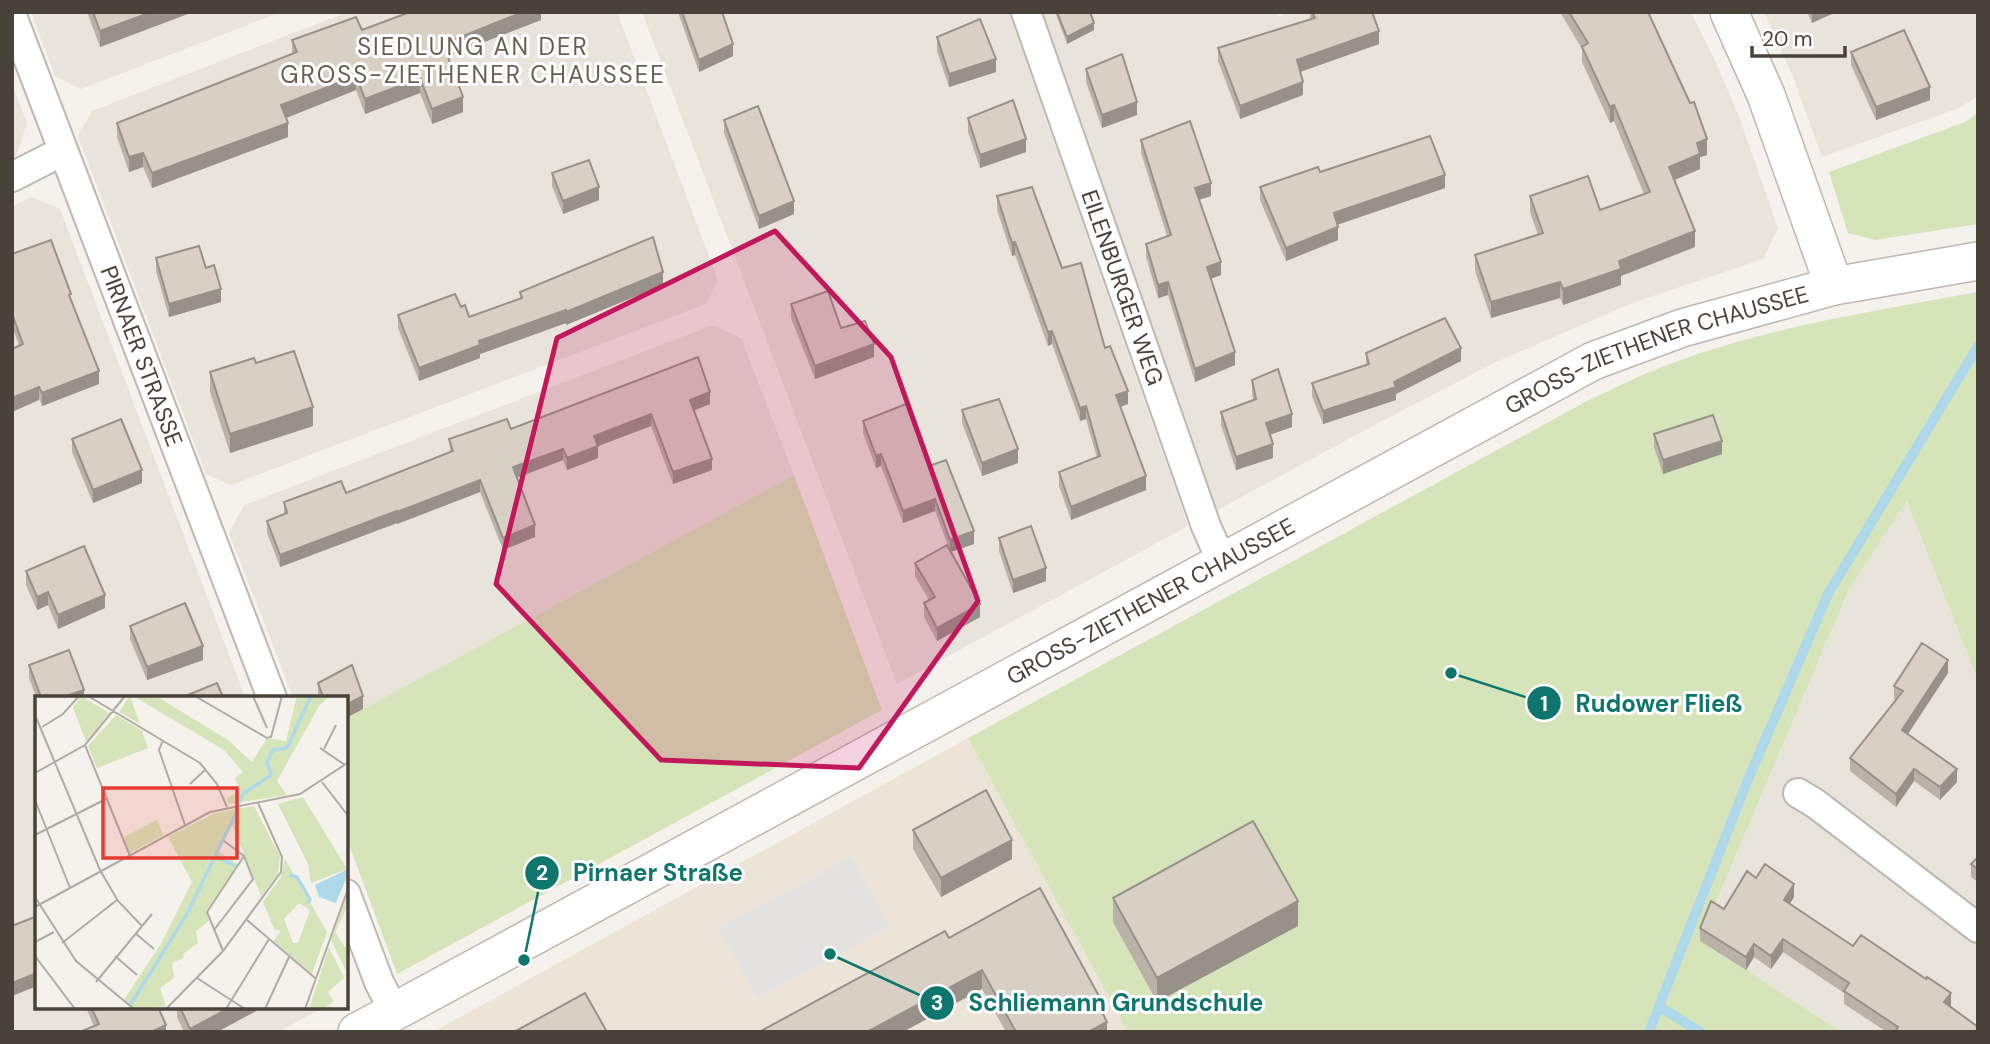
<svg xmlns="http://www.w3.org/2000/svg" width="1990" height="1044" viewBox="0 0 1990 1044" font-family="'DM Sans',sans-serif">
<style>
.residential{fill:#e8e3db}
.education{fill:#ece4d8}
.green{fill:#d5e5b9}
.parking{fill:#e4e2e0}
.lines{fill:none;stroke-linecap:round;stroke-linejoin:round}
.stream{stroke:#afd8eb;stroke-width:10}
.minor-casing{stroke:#c0b8af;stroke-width:32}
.tertiary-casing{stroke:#c0b8af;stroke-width:40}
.minor{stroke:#fff;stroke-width:28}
.tertiary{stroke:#fff;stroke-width:37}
.wall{fill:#bab2a9}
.shaded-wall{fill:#97918a}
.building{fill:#d8cfc5;stroke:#97918a;stroke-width:2}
.marked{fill:#c2185b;fill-opacity:0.2;stroke:#c2185b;stroke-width:5;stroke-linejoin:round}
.labels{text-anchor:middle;stroke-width:6;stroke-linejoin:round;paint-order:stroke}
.street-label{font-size:23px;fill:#49423a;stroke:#fff}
.neighbourhood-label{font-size:24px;letter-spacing:2px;fill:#6b5e52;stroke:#fff}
.inset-river{fill:none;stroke:#afd8eb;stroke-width:3.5}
.inset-road{fill:none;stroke:#b0aba5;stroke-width:2}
.view{fill:#e73a31;fill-opacity:0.15;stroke:#e73a31;stroke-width:3.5}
.inset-edge{fill:none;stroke:#49423a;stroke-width:3.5}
.leader{fill:none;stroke:#0f766e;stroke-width:2.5}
.callout-dot{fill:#0f766e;stroke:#fff;stroke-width:2.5}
.mark-label{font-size:21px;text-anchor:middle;font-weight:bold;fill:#fff}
.callout-label{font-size:24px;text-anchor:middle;font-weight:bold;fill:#0f766e;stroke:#fff;stroke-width:6;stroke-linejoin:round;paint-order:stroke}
</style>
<rect width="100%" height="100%" fill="#f5f1ec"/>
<path class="residential" d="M31,12H281L81,89L55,76Z
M348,12H617L718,280L706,304L231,485L206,474L78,136L92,111Z
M642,12H1009L1188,526L897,684Z
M1037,12H1276L1280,17L1285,12H1691L1716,63L1738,114L1778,228L1763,259L1632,303L1494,363L1382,421L1212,513Z
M1764,12H1978V96L1959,108L1822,157L1793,77Z
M12,85L27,123L16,157L12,159Z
M31,197L60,209L245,697L37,698V1007H324L278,1032H12V207Z
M713,325L741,338L794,475L347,718L346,698L293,697L229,533L244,505Z
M1907,501L1978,681V1032H1841L1700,941L1849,589Z"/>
<path class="education" d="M968,738L1128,1032H433Z"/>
<path class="green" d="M1978,113V224L1875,240L1848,233L1829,172L1965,122Z
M1978,292V681L1907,501L1849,589L1700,940L1841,1032H1128L968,738L1589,400C1611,390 1634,378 1657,369C1759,328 1870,312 1978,292Z
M794,475L882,710L397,974L347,839V718Z"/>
<path class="parking" d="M852,856L890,927L758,998L718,928Z"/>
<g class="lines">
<path class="stream" d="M1660,1007L1700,1032
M1649,1032L1747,782L1828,594L1978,346"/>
<defs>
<g id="minor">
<path id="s1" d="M1026,12L1206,526L1222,562"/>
<path id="s2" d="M12,16L272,698"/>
<path d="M12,177L63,151"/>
<path d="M1798,793L1816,804L1978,928"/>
<path d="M346,894L379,982L394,1011"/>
</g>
<g id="tertiary">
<path d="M1729,12L1766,95L1834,286"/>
<path id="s3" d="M357,1032L1593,361L1682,328L1834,286L1978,261"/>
</g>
</defs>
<use href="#minor" class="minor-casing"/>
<use href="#tertiary" class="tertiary-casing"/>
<use href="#minor" class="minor"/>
<use href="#tertiary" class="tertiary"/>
</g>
<path class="wall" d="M87,12H193L100,47Z
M541,12V20L448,56L463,112L432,124L420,93L365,114L356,90L286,118L288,137L152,188L143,167L129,172L117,137V123L292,54V40L362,30Z
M678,12H722L733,56L699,72Z
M1055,12H1090L1094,30L1067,44Z
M1310,12H1372L1379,44L1300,72L1303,95L1240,119L1218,61V48L1310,20Z
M1560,12H1648L1707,155L1700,157V169L1675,180L1695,247L1621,276V285L1563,305L1560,298L1491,318L1475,271V255L1538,235L1530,212V196L1600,210L1644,194L1614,121L1610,123L1582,62V49Z
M1807,12H1836L1812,23Z
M937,37L996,72L949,87L937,51Z
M1851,52L1930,100L1876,120L1851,65Z
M1086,69L1137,115L1102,128L1086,82Z
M968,118L1026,152L980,168L968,132Z
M724,120L794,214L759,229L724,133Z
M1141,140L1211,196L1199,200L1221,275L1211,279L1235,365L1195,382L1168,295L1158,298L1146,257V244L1167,236L1141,153Z
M1320,172L1445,188L1338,224V240L1286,261L1260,200V187Z
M552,173L599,200L563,214L552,186Z
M997,196L1062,268L1105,348L1128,404L1121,407L1146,490L1071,520L1059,486V472L1097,458L1086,419L1080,421L1052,344L1048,346L1015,255L1012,256L997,210Z
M12,254L71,298L99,384L42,406L12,327Z
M156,258L206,268L221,302L169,317L156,271Z
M663,285L566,325V323L480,354V358L419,381L398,328V315L461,307L469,317L520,299V292Z
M791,304L841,328L874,357L815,379L791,318Z
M1366,353L1461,361L1396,394V400L1323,424L1312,396V383L1366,365Z
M256,363L313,426L230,453L210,392V372Z
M1252,380L1292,427L1270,435L1273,458L1236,470L1221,425V412L1253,400L1252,393Z
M710,404L694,410L712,470L673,484L651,426L598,446V458L567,470L563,460L517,478L535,537L503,550L480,492L397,524V523L280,567L267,533V521L284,514V502L346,493L450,453L449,439L511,429Z
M962,410L1018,463L982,476L962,423Z
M863,421L929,466L974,544L951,552L980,617L937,641L924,617V603L929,600L915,576V563L949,548L935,511L903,523L881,466L876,468L863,433Z
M1654,434L1722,454L1663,474L1654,447Z
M72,439L142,483L93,503L72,452Z
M999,538L1046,581L1013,593L999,551Z
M26,571L105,608L58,629L48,605L37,610L26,585Z
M130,626L203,660L147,680L130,639Z
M29,665L84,697H37V699L29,678Z
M352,665L363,696V709L346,718V697H318V683Z
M1948,673L1908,734L1957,782L1940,800L1914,781L1896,807L1850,771V758L1896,700L1894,699V686Z
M913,830L1012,859L941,897L913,849Z
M1978,857V882L1971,877V864Z
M1756,878L1794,897L1790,904L1853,946L1951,1005L1950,1007L1978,1032H1887L1844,1004V993L1783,952L1771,969L1754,957L1746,970L1700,941V928L1724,909Z
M1113,898L1298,926L1157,1002L1113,922Z
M949,938L1100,1009L1107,1032H1006L982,989Z
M87,1007H158L166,1032L94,1026L87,1010Z
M177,1007H256V1011L217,1032H184L177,1017Z"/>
<path class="shaded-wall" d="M152,12H193L100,47V31Z
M523,12H541V20L443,58V44Z
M1812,12H1836L1812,23Z
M1094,23V30L1067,44V37Z
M1379,31V44L1297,73V60Z
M733,44V56L699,72V60Z
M996,59V72L949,87V74Z
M356,76V90L281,120V105Z
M420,78V93L365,114V99Z
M1303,82V95L1240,119V106Z
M1930,87V100L1876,120V107Z
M463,97V112L432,124V109Z
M1137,102V115L1102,128V115Z
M1614,105V121L1610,123V107Z
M288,123V137L152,188V173Z
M1026,139V152L980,168V155Z
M1707,139V155L1700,157V169L1669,182V167L1697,143Z
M143,153V167L129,172V157Z
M1445,175V188L1334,226V213Z
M1211,183V196L1195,201V188Z
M599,187V200L563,214V201Z
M794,201V214L759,229V216Z
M1338,227V240L1286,261V248Z
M1695,231V247L1621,276V285L1563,305V289L1619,261Z
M1015,242V255L1012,256V243Z
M1221,262V275L1207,280V267Z
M663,272V285L566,325V312Z
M1168,282V295L1158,298V285Z
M1560,282V298L1491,318V302Z
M221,289V302L169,317V304Z
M566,310V323L480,354V358L419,381V368L479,341Z
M1052,331V344L1048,346V332Z
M874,344V357L815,379V366Z
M1461,348V361L1396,394V400L1323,424V411L1394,382Z
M1235,352V365L1195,382V369Z
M99,371V384L42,406V393Z
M39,387V400L12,412V398Z
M1128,391V404L1116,408V395Z
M710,392V404L690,412V400Z
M1086,406V419L1080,421V408Z
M313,407V426L230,453V434Z
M651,414V426L598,446V458L567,470V458L594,436Z
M1292,414V427L1266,436V423Z
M1722,441V454L1663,474V460Z
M1273,444V458L1236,470V457Z
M563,449V460L513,479V467Z
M1018,449V463L982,476V463Z
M881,454V466L876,468V456Z
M712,459V470L673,484V472Z
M142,470V483L93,503V490Z
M1146,476V490L1071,520V507Z
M480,480V492L397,524V512Z
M935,499V511L903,523V511Z
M397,511V523L280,567V555Z
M535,525V537L503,550V538Z
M974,531V544L950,552V540Z
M1046,568V581L1013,593V580Z
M48,592V605L37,610V597Z
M105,595V608L58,629V615Z
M980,604V617L937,641V628Z
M203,646V660L147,680V667Z
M1948,660V673L1902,743V730Z
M84,690V697H63Z
M363,696V709L346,718V705Z
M1914,769V781L1896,807V794Z
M1957,769V782L1940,800V787Z
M1012,840V859L941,897V878Z
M1794,884V897L1784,913V900Z
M1298,901V926L1157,1002V978Z
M1783,939V952L1771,969V956Z
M1754,944V957L1746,970V957Z
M982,970V989L903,1032H867Z
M37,973V986L12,996V983Z
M1951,993V1005L1944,1015V1002Z
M1100,998V1017L1096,1000Z
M231,1007H256V1011L217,1032H190V1029Z
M1107,1022V1032H1088Z
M166,1025V1032H151Z"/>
<path class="building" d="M93,12H152L100,31Z
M410,12H523L443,44L463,97L432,109L420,78L365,99L356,76L281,105L288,123L152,173L143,153L129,157L117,123L297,52L292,40L356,17L362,30Z
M682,12H722L733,44L699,60Z
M1057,12H1090L1094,23L1067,37Z
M1312,12H1372L1379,31L1297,60L1303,82L1240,106L1218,48L1315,18Z
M1569,12H1648L1690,103L1694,102L1707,139L1697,143L1700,154L1669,167L1695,231L1619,261L1621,269L1563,289L1560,282L1491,302L1475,255L1543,233L1530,196L1588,176L1600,210L1650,192L1614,105L1610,107L1582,47L1588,43Z
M980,19L996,59L949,74L937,37Z
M1904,30L1930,87L1876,107L1851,52Z
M1122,54L1137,102L1102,115L1086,69Z
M1013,100L1026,139L980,155L968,118Z
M758,106L794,201L759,216L724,120Z
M1190,121L1211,183L1195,188L1221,262L1207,267L1235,352L1195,369L1168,282L1158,285L1146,244L1171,235L1141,140Z
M1430,136L1445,175L1334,213L1338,227L1286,248L1260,187L1318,167L1320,172Z
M589,160L599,187L563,201L552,173Z
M1032,187L1062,268L1081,263L1105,348L1110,346L1128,391L1116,395L1146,476L1071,507L1059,472L1100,456L1086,406L1080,408L1052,331L1048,332L1015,242L1012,243L997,196Z
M653,237L663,272L566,312V310L479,341L480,345L419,368L398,315L455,294L461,307L465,305L469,317L522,298L520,292Z
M51,240L71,294L69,295L99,371L42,393L39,387L12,398V349L23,344L12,314V254Z
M199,246L206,268L214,265L221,289L169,304L156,258Z
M828,291L841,328L865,321L874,344L815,366L791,304Z
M1445,318L1461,348L1394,382L1396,387L1323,411L1312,383L1369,364L1366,353Z
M294,351L313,407L230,434L210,372L254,358L256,363Z
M698,357L710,392L690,400L712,459L673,472L651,414L594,436L598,446L567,458L563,449L513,467L535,525L503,538L480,480L397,512V511L280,555L267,521L287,513L284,502L341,481L346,493L453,451L449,439L507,419L511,429Z
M1278,369L1292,414L1266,423L1273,444L1236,457L1221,412L1256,399L1252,380Z
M999,399L1018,449L982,463L962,410Z
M906,404L929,466L946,460L974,531L950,540L935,499L903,511L881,454L876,456L863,421Z
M1713,415L1722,441L1663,460L1654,434Z
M121,419L142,470L93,490L72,439Z
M1031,526L1046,568L1013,580L999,538Z
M947,545L980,604L937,628L924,603L935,597L915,563Z
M84,546L105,595L58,615L48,592L37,597L26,571Z
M185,603L203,646L147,667L130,626Z
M1922,643L1948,660L1902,730L1957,769L1940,787L1914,769L1896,794L1850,758L1903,691L1894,686Z
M69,650L84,690L63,697H41L29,665Z
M352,665L363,696L346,705V697H323L318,683Z
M217,683L223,697H183Z
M986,790L1012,840L941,878L913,830Z
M1253,821L1298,901L1157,978L1113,898Z
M1978,857V869L1971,864Z
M1765,864L1794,884L1784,900L1853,946L1861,935L1926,979L1927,977L1951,993L1944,1002L1978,1027V1032H1895L1898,1027L1844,991L1849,983L1783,939L1771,956L1754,944L1746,957L1700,928L1711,901L1724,909L1747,871L1756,878Z
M1040,888L1100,998L1096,1000L1107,1022L1088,1032H1016L982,970L867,1032H759L945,931L949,938Z
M37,916V973L12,983V926Z
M585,993L607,1032H514Z
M91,1007H158L166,1025L151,1032H80L99,1024Z
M180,1007H231L190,1029Z"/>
<path class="marked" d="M775,231L891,357L978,601L859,768L661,760L496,584L557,338Z"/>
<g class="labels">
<g class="street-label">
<text dy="8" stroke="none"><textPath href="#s1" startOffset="292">EILENBURGER WEG</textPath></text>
<text dy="8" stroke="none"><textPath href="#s3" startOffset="1470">GROSS-ZIETHENER CHAUSSEE</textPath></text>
<text dy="8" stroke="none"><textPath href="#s2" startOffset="364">PIRNAER STRASSE</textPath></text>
<text dy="8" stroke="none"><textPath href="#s3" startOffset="903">GROSS-ZIETHENER CHAUSSEE</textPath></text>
</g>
<g class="neighbourhood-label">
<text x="473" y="55">SIEDLUNG AN DER<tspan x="473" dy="28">GROSS-ZIETHENER CHAUSSEE</tspan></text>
</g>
</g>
<g transform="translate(35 696)">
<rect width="313" height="313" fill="#f5f1ec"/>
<path d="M46,0L74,17L51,46L38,11ZM95,0L105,28L84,16ZM98,0H121L193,44L217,66L232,42L251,45L262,0H295L284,10L242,85L252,99L194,108L191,103L205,95L200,82L208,76L189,54ZM81,19L107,35L113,52L62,72L53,50ZM268,101L312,173L276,187L273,168L243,108ZM219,110L245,161L243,178L226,200L196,126L183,155L203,168L171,215L174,225L161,235L163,247L148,258L149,262L137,267L139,282L125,292L131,310L101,313L88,305L127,246L157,186L133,141L180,117ZM122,124L128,139L95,157L89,141ZM250,163L292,236L277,278L238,245L246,235L239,233L228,206L246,181ZM264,207L275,214L263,247H258L249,223ZM312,199L313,209L300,236L310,251L313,249V279L296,244ZM294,251L309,282L293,296L299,305L289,313H274Z" fill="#d5e5b9" fill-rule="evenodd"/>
<path d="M311,174L313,178L301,207L284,201L280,189Z" fill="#afd8eb"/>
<path class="inset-river" d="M204,106L209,97L236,79L232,66L238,54L252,52L276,0M180,160L200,170M254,179L262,181L275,203L273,207M96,308L152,218L203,113"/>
<path class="inset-road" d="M53,0L165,67L182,88L192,111M160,0L232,42L236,41L247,0M218,0L232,32M0,19L65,174L83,205L107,230M7,31L28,18L44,0M128,44L124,54L150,129M50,49L95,160M285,52L310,69M289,53L301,29M0,77L50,49L90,0M287,86L314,121M155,88L171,73M0,104L35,192M0,139L73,102M0,201L41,265L99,313M0,211L175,116L265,98L314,66M212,224L280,282M179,234L218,183L209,160L189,145M100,237L119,253M0,246L19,236M27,247L82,204M188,255L172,216L209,160M0,260L40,313M80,260L102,279M162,282L210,313M61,286L117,218M131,313L188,255L246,176L247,161L223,107M191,313L234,243M230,313L254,261M270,313L314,190"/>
<path class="view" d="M68,92H202V162H68Z"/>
<rect width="313" height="313" class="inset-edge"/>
</g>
<path class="leader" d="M1451 673L1544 703M524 960L542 873M830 954L937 1003"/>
<g class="callout-dot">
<circle cx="1451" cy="673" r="7"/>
<circle cx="524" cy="960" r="7"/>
<circle cx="830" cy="954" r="7"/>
<circle cx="1544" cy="703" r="18"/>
<circle cx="542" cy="873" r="18"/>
<circle cx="937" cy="1003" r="18"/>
</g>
<g class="mark-label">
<text x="1544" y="711">1</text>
<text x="542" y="880">2</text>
<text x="937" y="1010">3</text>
</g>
<g class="callout-label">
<text x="1659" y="712">Rudower Fließ</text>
<text x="658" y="881">Pirnaer Straße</text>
<text x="1116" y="1011">Schliemann Grundschule</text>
</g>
<rect width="1990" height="1044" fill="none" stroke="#49423a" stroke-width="28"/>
<path d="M1752 46v10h93v-10" fill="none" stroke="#49423a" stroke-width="3.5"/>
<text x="1762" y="46" font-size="21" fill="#49423a" stroke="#ffffff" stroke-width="5" paint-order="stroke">20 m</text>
</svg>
